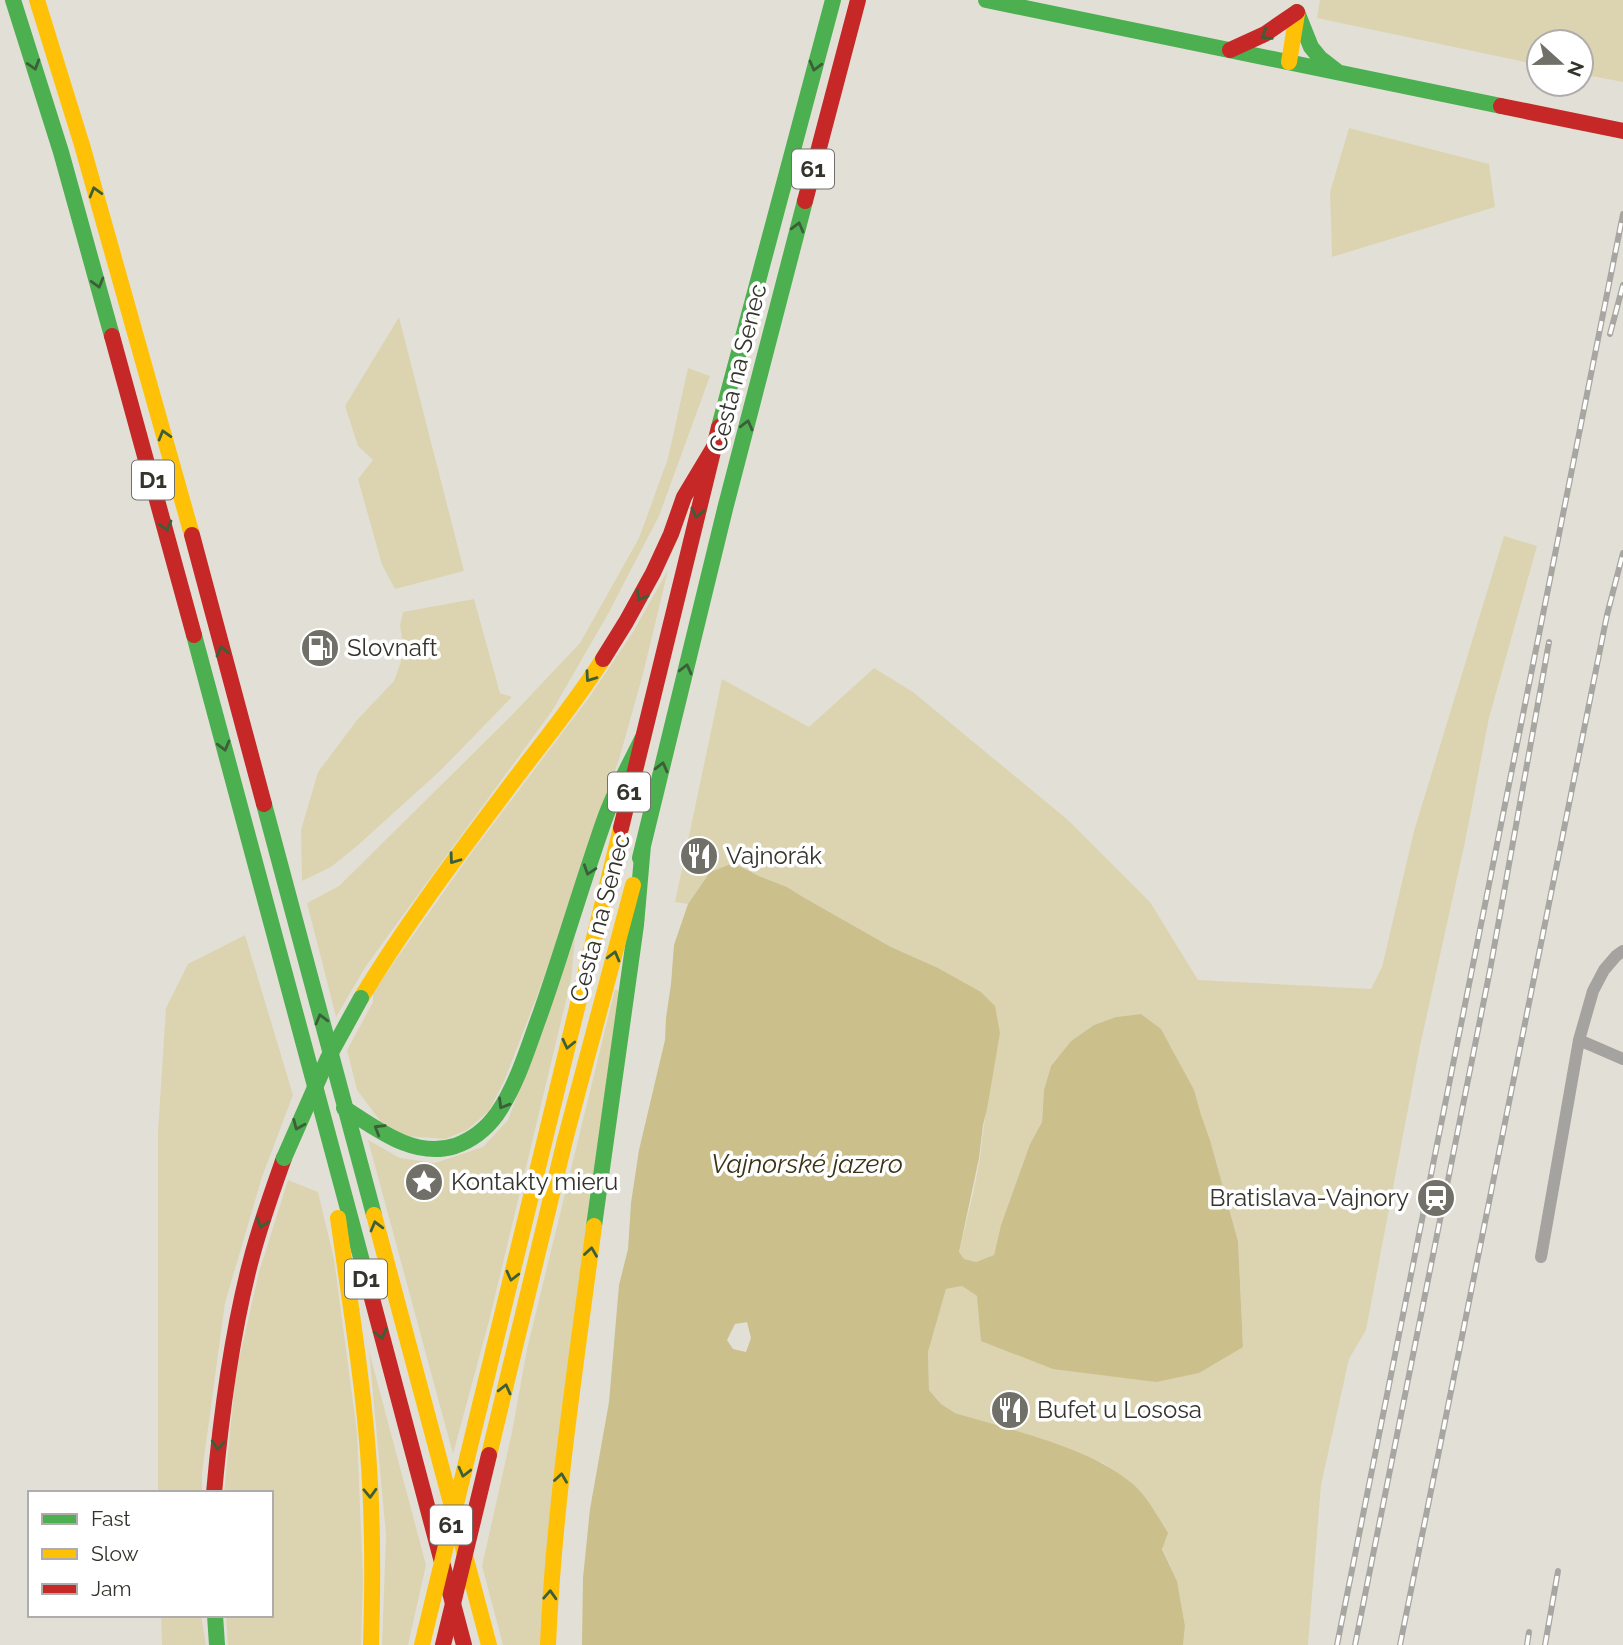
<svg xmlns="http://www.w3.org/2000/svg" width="1623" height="1645" viewBox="0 0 1623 1645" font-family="Raleway,sans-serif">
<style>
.green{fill:#dcd4b1}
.water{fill:#cbbf8c;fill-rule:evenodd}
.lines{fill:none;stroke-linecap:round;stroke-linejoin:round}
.street{stroke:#a4a3a0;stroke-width:12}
.fast{stroke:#4caf50;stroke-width:16}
.slow{stroke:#ffc107;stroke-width:16}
.jam{stroke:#c62828;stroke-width:16}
.rail-casing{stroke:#a7a6a0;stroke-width:6}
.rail{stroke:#fff;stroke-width:3.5;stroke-dasharray:10;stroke-linecap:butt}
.fast-bridge{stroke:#4caf50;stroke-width:16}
.slow-bridge{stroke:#ffc107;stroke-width:16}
.jam-bridge{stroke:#c62828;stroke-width:16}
.oneway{stroke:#3c5e39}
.labels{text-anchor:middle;stroke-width:7;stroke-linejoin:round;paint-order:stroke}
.shield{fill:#fff;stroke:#71706b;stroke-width:2}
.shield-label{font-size:23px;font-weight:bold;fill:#34332c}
.street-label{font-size:24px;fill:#34332c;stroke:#fff}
.poi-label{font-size:24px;fill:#34332c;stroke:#fff;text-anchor:start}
.water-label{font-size:26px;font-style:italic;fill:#3a3314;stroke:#fff}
</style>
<rect width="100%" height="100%" fill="#e2e0d6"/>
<path class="green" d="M1320,0H1623V82L1581,74V42H1539V65L1317,18Z
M1349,128L1489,164L1495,207L1332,257L1330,192Z
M399,317L464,571L395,589L382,565L358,479L373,460L358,446L345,406Z
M688,368L710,376L659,516L608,614L552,711L366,966L336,1017L307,903L339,886L511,716L580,643L639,538L668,458Z
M1504,536L1537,546L1489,718L1465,842L1420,1046L1366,1330L1349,1359L1321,1485L1308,1645H1183L1185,1626L1177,1581L1135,1486L1103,1463L1053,1443L955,1413L941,1404L929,1390L928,1352L946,1289L962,1286L977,1296L1126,1377L1156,1382L1243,1347L1238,1241L1210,1140L1174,1053L1161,1030L1141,1014L1116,1017L1094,1025L1071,1041L1051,1066L1044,1090L1042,1122L1030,1144L1001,1225L994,1255L976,1262L964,1259L959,1253C966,1221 975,1189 980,1157C985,1116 991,1074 1000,1033L936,967L891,947L803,897L787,887L759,876L733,863L710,872L688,904L675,902L722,679L809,727L874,668L913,692L1068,820L1150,902L1198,980L1371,989L1382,967L1414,831Z
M668,570L643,674L620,756L579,878L537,996L505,1079L489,1111L467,1130L445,1139L406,1136L381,1122L357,1090L347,1050L373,1002V992L472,852L590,696L633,632Z
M474,599L500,693L512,697L440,771L357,846L331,867L302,881L301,830L318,772L357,720L394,681L404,653L400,625L403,612Z
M245,935L293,1095L262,1177L225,1303L202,1473V1493H158V1131L166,1008L188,964Z
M575,938L571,980L489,1321L453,1454L368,1140L400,1158L435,1163L483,1147L508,1120Z
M615,989L619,991L541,1645H503L482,1566L512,1432L527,1349Z
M288,1180L318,1192L334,1259L357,1432L363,1579L361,1645H228L226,1615H271V1493H224L236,1372L259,1272Z
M369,1351L426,1565L408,1645H382L386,1535Z
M161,1615H201L206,1645H162Z"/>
<path class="water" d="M733,863L759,876L787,887L803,897L891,947L936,967L981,992L995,1006L1000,1033L987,1109L983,1125L979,1158L959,1252L964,1259L976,1262L994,1255L1001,1225L1030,1144L1042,1122L1044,1090L1051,1066L1071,1041L1094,1025L1116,1017L1141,1014L1161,1029L1194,1090L1201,1115L1210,1140L1238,1241L1243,1347L1199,1373L1156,1382L1053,1369L981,1341L977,1296L962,1286L946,1289L928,1352L929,1390L941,1404L955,1413C1010,1430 1091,1447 1134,1485C1148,1498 1158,1517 1168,1533L1162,1549L1177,1581L1185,1626L1183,1645H582L583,1578L590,1509L609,1402L619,1285L628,1249L631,1203L639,1150L665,1040L666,1018L671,984L674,945L688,904L710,872ZM747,1322L751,1338L746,1352L733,1349L727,1340L735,1324Z"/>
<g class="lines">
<path class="street" d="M1579,1040L1623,1059
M1541,1257L1579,1040L1593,991L1604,970L1616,956L1623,951"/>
<path class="fast" d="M13,0L61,152L112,336
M986,0L1501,106
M1297,12L1311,47L1320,58L1338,72
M719,427L833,0
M194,635L370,1291
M264,804L374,1215
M640,858L725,509L805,201
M344,1108C377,1129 414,1159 455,1146C472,1140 487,1128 497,1114C518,1083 528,1047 541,1012C563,949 582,884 604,821C614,792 629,766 642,739
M594,1226L636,925L643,845
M215,1615L217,1645"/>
<path class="slow" d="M37,0L82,145L192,535
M1289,62L1297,14
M361,998C410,917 467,843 524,767C551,732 579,697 603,659
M374,1215L489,1645
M338,1218C349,1296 362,1374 368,1452C373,1516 373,1581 371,1645
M480,1405L621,828
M489,1455L565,1140L633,885
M548,1645C554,1504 576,1365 594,1226"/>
<path class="jam" d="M1230,50L1265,34L1297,12
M1501,106L1623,131
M805,201L858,0
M112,336L194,635
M192,535L264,804
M603,659L626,622L653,573L671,534L684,497L714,447
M621,828L719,427
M370,1291L464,1645
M214,1493C221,1415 231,1336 251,1260C260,1225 272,1192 284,1158"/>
<defs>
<path id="rail" d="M1610,334L1623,285
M1337,1645L1623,214
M1355,1645L1490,970L1549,642
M1400,1645L1607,615L1623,553
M1527,1645L1529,1632
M1545,1645L1558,1571"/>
</defs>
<use href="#rail" class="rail-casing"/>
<use href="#rail" class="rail"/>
<path class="fast-bridge" d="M284,1158L328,1058L361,998"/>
<path class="slow-bridge" d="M422,1645L480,1405"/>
<path class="jam-bridge" d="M443,1645L489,1455"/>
</g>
<defs><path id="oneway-chevron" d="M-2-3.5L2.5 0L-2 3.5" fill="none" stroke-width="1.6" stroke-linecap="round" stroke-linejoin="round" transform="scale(1.75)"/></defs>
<g class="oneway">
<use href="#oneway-chevron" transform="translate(1266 35) rotate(148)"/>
<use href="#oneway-chevron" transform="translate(34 65) rotate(73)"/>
<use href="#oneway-chevron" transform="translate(815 66) rotate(105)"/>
<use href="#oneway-chevron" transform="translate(95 192) rotate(-106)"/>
<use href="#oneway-chevron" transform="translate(798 227) rotate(-75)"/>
<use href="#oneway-chevron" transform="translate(98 283) rotate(74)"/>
<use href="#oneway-chevron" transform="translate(747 425) rotate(-76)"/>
<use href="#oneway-chevron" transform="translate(164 435) rotate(-106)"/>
<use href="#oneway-chevron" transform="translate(697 513) rotate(104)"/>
<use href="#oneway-chevron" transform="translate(166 526) rotate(75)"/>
<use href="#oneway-chevron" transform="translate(641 596) rotate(119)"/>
<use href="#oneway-chevron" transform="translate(222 651) rotate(-105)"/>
<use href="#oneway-chevron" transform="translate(686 669) rotate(-76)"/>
<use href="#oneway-chevron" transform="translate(590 677) rotate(125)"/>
<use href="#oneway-chevron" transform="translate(224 746) rotate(75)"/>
<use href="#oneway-chevron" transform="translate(662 767) rotate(-76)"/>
<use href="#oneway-chevron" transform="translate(454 859) rotate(126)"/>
<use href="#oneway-chevron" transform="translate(589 870) rotate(108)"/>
<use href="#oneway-chevron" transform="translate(614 956) rotate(-75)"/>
<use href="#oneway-chevron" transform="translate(321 1019) rotate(-105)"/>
<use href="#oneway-chevron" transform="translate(568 1044) rotate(103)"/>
<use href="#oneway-chevron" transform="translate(503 1104) rotate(121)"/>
<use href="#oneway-chevron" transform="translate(298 1125) rotate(113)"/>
<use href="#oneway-chevron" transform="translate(379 1129) rotate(-149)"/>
<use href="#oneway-chevron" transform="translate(262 1223) rotate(108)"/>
<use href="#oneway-chevron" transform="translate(376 1226) rotate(-105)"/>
<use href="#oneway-chevron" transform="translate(591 1252) rotate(-82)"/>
<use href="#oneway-chevron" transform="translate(512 1276) rotate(104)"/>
<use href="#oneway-chevron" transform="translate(381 1334) rotate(75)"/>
<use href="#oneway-chevron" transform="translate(505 1389) rotate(-76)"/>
<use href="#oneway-chevron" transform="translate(218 1445) rotate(95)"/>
<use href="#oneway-chevron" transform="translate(464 1472) rotate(104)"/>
<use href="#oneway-chevron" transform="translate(561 1478) rotate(-82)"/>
<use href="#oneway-chevron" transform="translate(370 1493) rotate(88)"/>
<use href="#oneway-chevron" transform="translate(550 1595) rotate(-87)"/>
</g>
<defs>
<symbol id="fuel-disc" viewBox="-11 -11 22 22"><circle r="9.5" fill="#717068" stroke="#fff"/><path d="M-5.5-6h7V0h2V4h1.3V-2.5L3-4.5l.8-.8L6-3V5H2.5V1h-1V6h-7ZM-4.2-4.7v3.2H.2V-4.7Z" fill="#fff"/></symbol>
<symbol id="restaurant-disc" viewBox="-11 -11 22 22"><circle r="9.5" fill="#717068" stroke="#fff"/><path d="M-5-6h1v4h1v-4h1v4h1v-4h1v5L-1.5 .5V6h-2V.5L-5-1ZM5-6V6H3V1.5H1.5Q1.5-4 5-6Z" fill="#fff"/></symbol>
<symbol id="sight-disc" viewBox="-11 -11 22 22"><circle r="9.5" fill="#717068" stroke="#fff"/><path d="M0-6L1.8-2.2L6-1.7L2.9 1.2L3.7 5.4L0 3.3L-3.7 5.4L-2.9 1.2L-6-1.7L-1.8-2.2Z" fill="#fff"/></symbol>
<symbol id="station-disc" viewBox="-11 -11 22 22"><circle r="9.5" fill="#717068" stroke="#fff"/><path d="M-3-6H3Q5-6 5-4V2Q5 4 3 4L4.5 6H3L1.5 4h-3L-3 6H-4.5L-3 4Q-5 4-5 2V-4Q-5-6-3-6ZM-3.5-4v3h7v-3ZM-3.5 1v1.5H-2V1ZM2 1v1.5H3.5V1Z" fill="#fff"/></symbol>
</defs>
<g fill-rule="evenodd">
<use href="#fuel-disc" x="298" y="626" width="44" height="44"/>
<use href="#restaurant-disc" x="677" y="834" width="44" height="44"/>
<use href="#sight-disc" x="402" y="1160" width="44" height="44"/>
<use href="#station-disc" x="1414" y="1176" width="44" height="44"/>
<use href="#restaurant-disc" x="988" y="1388" width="44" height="44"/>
</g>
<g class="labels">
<g class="shield">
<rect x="792" y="149.5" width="42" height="39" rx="5"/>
<rect x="132" y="460.5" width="42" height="39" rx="5"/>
<rect x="608" y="772.5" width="42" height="39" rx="5"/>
<rect x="345" y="1259.5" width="42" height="39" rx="5"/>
<rect x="430" y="1505.5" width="42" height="39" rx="5"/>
</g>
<g class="shield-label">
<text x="813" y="177">61</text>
<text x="153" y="488">D1</text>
<text x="629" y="800">61</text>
<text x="366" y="1287">D1</text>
<text x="451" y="1533">61</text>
</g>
<g class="street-label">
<text transform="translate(738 368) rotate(-76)" y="8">Cesta na Senec</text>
<text transform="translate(600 918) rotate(-75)" y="8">Cesta na Senec</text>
</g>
<g class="poi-label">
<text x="347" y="656">Slovnaft</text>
<text x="726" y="864">Vajnorák</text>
<text x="451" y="1190">Kontakty mieru</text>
<text x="1409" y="1206" text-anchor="end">Bratislava-Vajnory</text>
<text x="1037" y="1418">Bufet u Lososa</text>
</g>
<g class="water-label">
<text x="807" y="1173">Vajnorské jazero</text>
</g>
</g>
<rect x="28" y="1491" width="245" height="126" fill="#ffffff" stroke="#aeadab" stroke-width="2"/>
<rect x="42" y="1514" width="35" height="10" fill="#4caf50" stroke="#aeadab" stroke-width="2"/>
<text x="91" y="1526" font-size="21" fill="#34332c">Fast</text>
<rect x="42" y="1549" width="35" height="10" fill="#ffc107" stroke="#aeadab" stroke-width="2"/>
<text x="91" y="1561" font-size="21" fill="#34332c">Slow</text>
<rect x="42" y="1584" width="35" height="10" fill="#c62828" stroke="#aeadab" stroke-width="2"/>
<text x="91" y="1596" font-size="21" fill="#34332c">Jam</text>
<g transform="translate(1560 63) rotate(111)"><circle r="33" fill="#ffffff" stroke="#aeadab" stroke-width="2"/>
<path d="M0-5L12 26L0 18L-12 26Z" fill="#717068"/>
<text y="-10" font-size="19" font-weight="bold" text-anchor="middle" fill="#34332c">N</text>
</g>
</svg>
